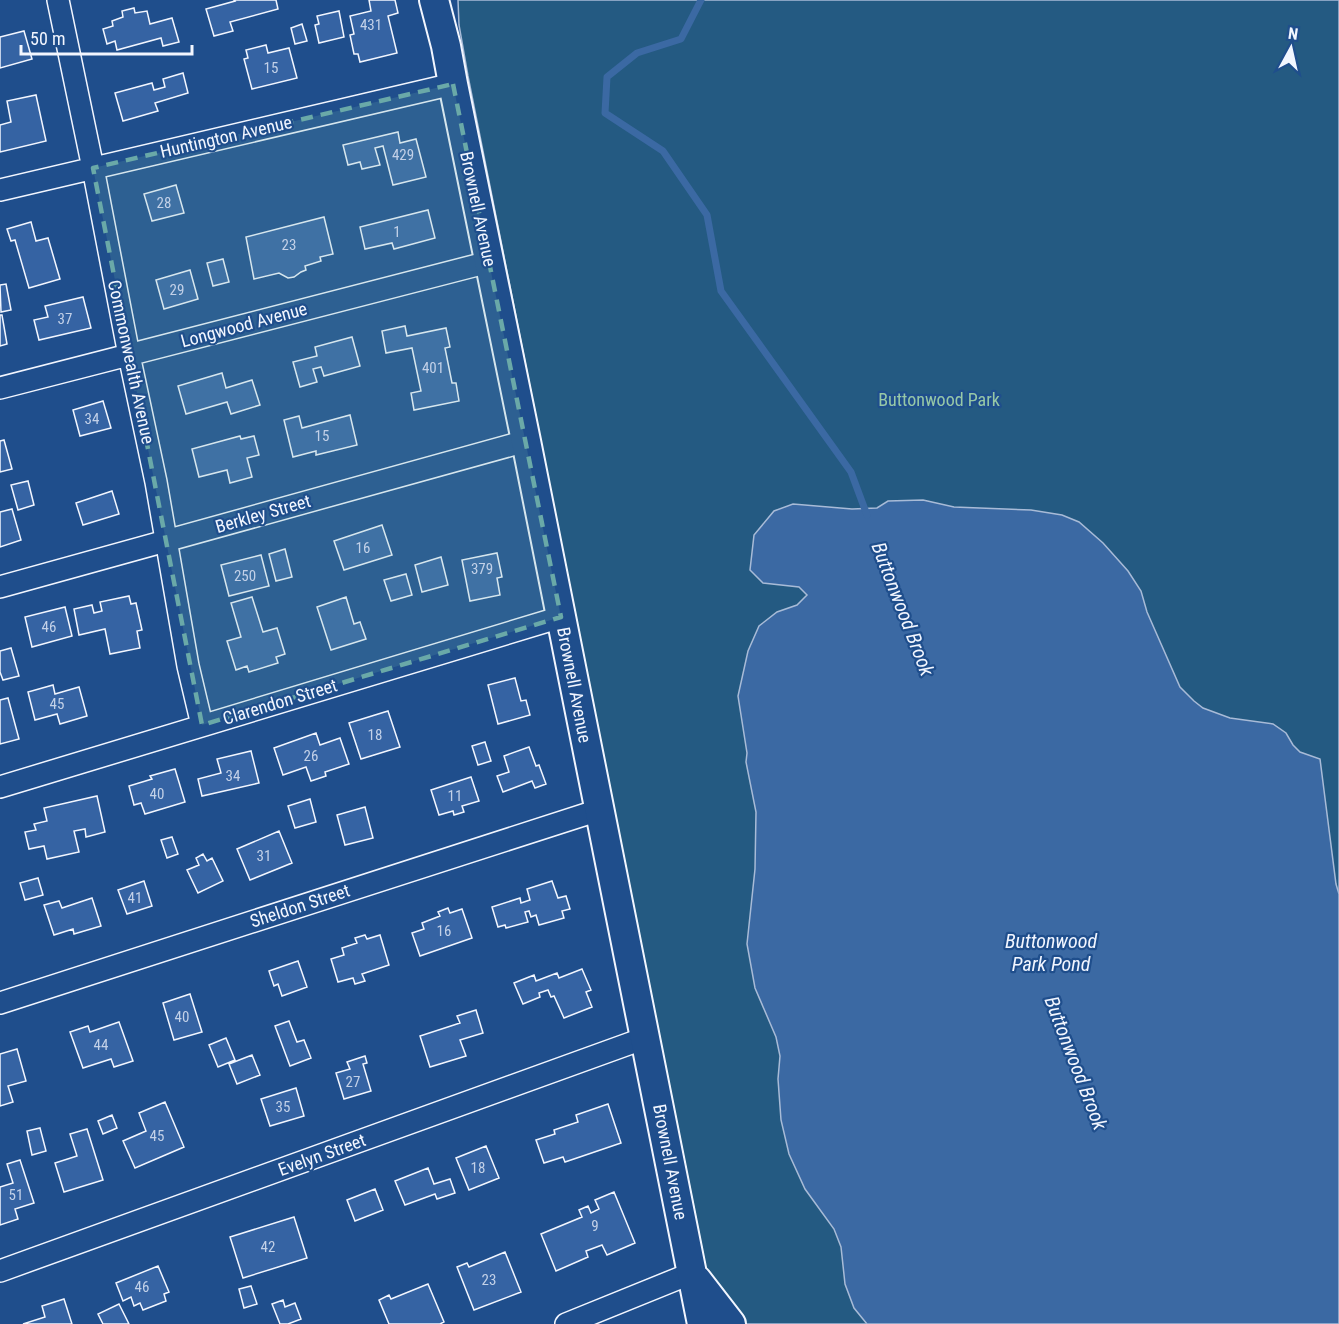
<svg xmlns="http://www.w3.org/2000/svg" width="1339" height="1324" viewBox="0 0 1339 1324" font-family="'Roboto Condensed',sans-serif">
<style>
.green{fill:#245a82;stroke:#a8bbd7;stroke-width:1.5}
.water{fill:#3b69a3;stroke:#a8bbd7;stroke-width:1.5}
.lines{fill:none;stroke-linecap:round;stroke-linejoin:round}
.stream{stroke:#3b69a3;stroke-width:7}
.building{fill:#3563a3;stroke:#f2f6ff;stroke-width:1.5}
.street-casing{stroke:#f2f6ff;stroke-width:24}
.secondary-casing{stroke:#f2f6ff;stroke-width:32}
.street{stroke:#1f4e8c;stroke-width:21}
.secondary{stroke:#1f4e8c;stroke-width:28}
.marked{fill:#6aa9a8;fill-opacity:0.2;stroke:#6aa9a8;stroke-width:4.5;stroke-dasharray:12 8;stroke-linejoin:round}
.labels{text-anchor:middle;stroke-width:4.5;stroke-linejoin:round;paint-order:stroke}
.number-label{font-size:15px;fill:#c3d1e8}
.street-label{font-size:18px;fill:#f2f6ff;stroke:#1f4e8c}
.park-label{font-size:18px;fill:#97c8a6;stroke:#1f4e8c}
.water-label{font-size:20px;font-style:italic;fill:#f2f6ff;stroke:#1f4e8c}
</style>
<rect width="100%" height="100%" fill="#1f4e8c"/>
<path class="green" d="M458,0H1339V1324H717L468,76L459,25Z"/>
<path class="water" d="M923,500L954,507L1031,510L1062,515L1079,522L1103,543L1128,571L1141,591L1147,612L1180,687L1194,701L1203,708L1230,718L1273,724L1286,733L1293,745L1300,752L1320,759L1336,884L1339,894V1324H867L854,1308L845,1284L841,1247L834,1229L805,1189L789,1154L781,1120L778,1079L780,1056L776,1037L755,988L747,944L755,869L756,812L746,762L747,753L738,696L748,651L759,626L777,612L797,605L807,595L799,587L763,583L750,570L754,535L774,511L793,504L852,509L877,508L888,501Z"/>
<g class="lines">
<path class="stream" d="M701,0L681,39L637,53L607,77L605,113L663,151L707,215L721,291L851,472L867,515"/>
</g>
<path class="building" d="M234,0H276L278,9L230,22L233,31L214,36L206,9L235,1Z
M369,0H395L398,13L388,16L397,53L360,62L358,54H354L350,35L354,34L350,16L371,11Z
M134,8L135,13L147,11L150,24L172,18L179,42L163,46L161,38L117,50L115,41L107,44L103,29L113,26L112,21L123,17L122,11Z
M339,11L344,37L319,43L315,25L319,24L317,16Z
M302,24L307,41L295,44L291,28Z
M24,31L32,59L0,68V37Z
M266,45L268,53L289,48L297,78L252,89L244,59L248,58L246,50Z
M183,73L188,93L155,103L158,111L123,121L115,93L152,83L154,90L165,87L163,79Z
M36,95L46,141L0,152V125L11,122L7,101Z
M398,132L400,143L416,139L426,177L393,185L383,146L375,148L380,165L362,169L360,162L348,165L343,145Z
M176,185L184,213L152,221L144,194Z
M428,210L435,238L394,249L392,243L365,249L360,227Z
M324,217L333,254L320,257L321,261L305,266L306,270L301,272L294,277L288,278L279,273L254,279L246,237Z
M31,222L36,241L48,238L60,279L29,288L15,240L11,241L7,229Z
M223,259L229,282L213,286L207,263Z
M190,270L198,299L164,309L156,280Z
M6,284L11,310L1,312L0,285Z
M83,297L91,328L39,340L34,320L48,317L45,306Z
M0,315H2L7,344L0,346Z
M405,326L407,336L446,328L450,347L445,348L452,383H456L459,401L414,410L411,393L421,391L412,348L386,353L382,331Z
M352,337L360,366L324,376L321,367L313,369L317,382L300,387L293,362L317,356L315,347Z
M222,373L226,388L252,380L260,405L231,414L227,402L186,414L178,386Z
M103,401L111,428L80,436L73,410Z
M350,415L357,445L316,455V451L293,457L284,420L299,416L302,428Z
M240,436L241,439L254,436L259,455L247,458L252,477L230,483L227,470L199,477L192,449Z
M4,440L12,469L0,472V441Z
M28,481L34,505L18,510L11,485Z
M112,491L119,514L83,525L76,503Z
M12,509L21,540L0,547V512Z
M382,525L392,555L344,570L334,541Z
M285,549L292,577L276,581L269,554Z
M497,553L502,577L497,578L500,595L470,601L462,560Z
M261,555L269,586L229,596L221,565Z
M441,557L448,585L422,592L415,565Z
M406,574L412,595L391,601L384,580Z
M129,596L131,604L136,603L142,630L137,631L140,648L110,654L105,629L79,635L74,609L92,605L94,613L102,611L100,602Z
M252,597L263,632L277,628L285,654L276,657L278,663L249,672L247,666L236,670L227,641L241,637L231,603Z
M346,597L354,624L360,622L366,639L331,650L317,607Z
M65,607L72,636L32,647L25,617Z
M11,648L19,676L3,680L0,672V651Z
M515,678L521,701L526,700L530,715L498,724L488,685Z
M53,685L55,694L79,687L87,716L60,724L57,714L35,720L28,692Z
M8,698L19,739L0,744V700Z
M388,711L400,747L361,759L349,723Z
M316,733L320,745L340,738L349,764L325,772L326,776L311,781L306,767L283,775L274,748Z
M485,742L491,761L478,765L472,746Z
M529,747L536,766L539,765L546,784L535,788L532,781L503,792L497,776L509,772L504,756Z
M251,751L259,783L202,796L198,779L221,773L217,759Z
M175,769L185,802L145,814L141,803L134,805L129,786L152,779L150,776Z
M471,777L479,801L462,806L464,812L454,815L453,811L439,815L431,790Z
M97,796L105,832L86,837L85,829L74,831L79,852L47,859L44,846L29,849L25,832L36,830L34,824L47,821L44,808Z
M310,799L316,822L295,828L288,806Z
M365,807L373,838L345,845L337,815Z
M279,831L292,863L250,880L237,849Z
M172,837L178,854L167,858L161,840Z
M203,854L207,861L212,858L223,881L198,893L187,870L199,865L196,858Z
M38,878L43,895L25,900L20,883Z
M144,881L152,906L127,914L118,890Z
M552,881L558,898L566,896L570,909L562,911L564,918L539,925L536,915L531,917L529,911L525,912L528,922L506,928L505,925L498,927L492,907L520,898L521,903L530,900L527,889Z
M92,898L101,926L74,934L73,929L54,935L44,905L59,901L62,908Z
M448,908L450,913L462,909L472,938L420,956L412,933L424,929L422,923L440,916L438,912Z
M365,935L367,939L380,935L389,965L362,974L365,981L355,984L353,978L338,982L331,959L344,955L342,948L357,943L355,938Z
M298,961L307,987L282,996L278,984L274,986L269,971Z
M582,969L591,990L586,992L592,1007L564,1018L554,996L551,997L548,990L539,993L540,997L523,1004L514,983L534,975L536,981L557,973L559,978Z
M190,994L202,1032L174,1040L163,1003Z
M476,1010L483,1033L460,1040L466,1056L430,1067L420,1036L460,1023L457,1016Z
M289,1021L297,1042L304,1040L311,1058L290,1066L275,1026Z
M119,1022L133,1061L114,1067L111,1059L83,1068L70,1032L88,1026L90,1032Z
M226,1038L235,1060L218,1067L209,1045Z
M17,1049L26,1081L8,1086L13,1102L0,1106V1054Z
M252,1055L260,1075L237,1084L229,1064Z
M365,1056L367,1063L363,1064L371,1091L344,1099L336,1073L350,1069L347,1062Z
M296,1088L304,1116L270,1126L261,1099Z
M165,1102L184,1147L135,1168L123,1141L146,1131L139,1113Z
M608,1104L621,1143L565,1162L563,1157L544,1163L536,1140L555,1134L554,1130L578,1122L576,1115Z
M112,1115L117,1128L103,1134L98,1121Z
M40,1128L46,1151L32,1155L27,1131Z
M87,1129L103,1180L64,1192L55,1163L77,1156L70,1134Z
M486,1146L499,1178L469,1190L456,1158Z
M20,1160L34,1203L15,1209L18,1219L0,1225V1187L13,1183L7,1164Z
M428,1168L434,1184L450,1179L455,1193L437,1199L435,1194L405,1205L395,1181Z
M375,1189L383,1210L355,1221L347,1200Z
M614,1192L635,1243L607,1255L602,1245L586,1251L588,1257L556,1271L541,1234L582,1217L579,1210L588,1206L591,1213L599,1209L595,1200Z
M294,1217L307,1258L243,1278L230,1237Z
M505,1252L521,1292L474,1310L457,1267L467,1263L469,1267Z
M158,1266L169,1292L164,1294L166,1301L143,1310L140,1303L134,1306L131,1297L123,1301L116,1283Z
M428,1284L444,1322L440,1324H389L379,1300L389,1295L391,1299Z
M251,1286L257,1304L244,1308L239,1289Z
M64,1299L72,1324H23L45,1317L42,1306Z
M283,1300L285,1307L295,1303L301,1319L288,1324H280L272,1304Z
M119,1304L129,1324H103L98,1314Z"/>
<g class="lines">
<defs>
<path id="street" d="M58,0L93,168L129,355L156,482L188,666L202,725
M0,190L453,84
M0,388L489,262
M0,587L526,441
M0,787L561,617
M0,1003L599,810
M0,1271L645,1038
M566,1324L692,1273"/>
<path id="secondary" d="M434,0L446,46L453,84L526,441L702,1324
M697,1280L731,1324"/>
</defs>
<use href="#street" class="street-casing"/>
<use href="#secondary" class="secondary-casing"/>
<use href="#street" class="street"/>
<use href="#secondary" class="secondary"/>
</g>
<path class="marked" d="M453,84L561,617L202,725L93,168Z"/>
<g class="labels">
<g class="number-label">
<text x="371" y="30">431</text>
<text x="271" y="73">15</text>
<text x="403" y="160">429</text>
<text x="164" y="208">28</text>
<text x="397" y="237">1</text>
<text x="289" y="250">23</text>
<text x="177" y="295">29</text>
<text x="65" y="324">37</text>
<text x="433" y="373">401</text>
<text x="92" y="424">34</text>
<text x="322" y="441">15</text>
<text x="363" y="553">16</text>
<text x="482" y="574">379</text>
<text x="245" y="581">250</text>
<text x="49" y="632">46</text>
<text x="57" y="709">45</text>
<text x="375" y="740">18</text>
<text x="311" y="761">26</text>
<text x="233" y="781">34</text>
<text x="157" y="799">40</text>
<text x="455" y="801">11</text>
<text x="264" y="861">31</text>
<text x="135" y="903">41</text>
<text x="444" y="936">16</text>
<text x="182" y="1022">40</text>
<text x="101" y="1050">44</text>
<text x="353" y="1087">27</text>
<text x="283" y="1112">35</text>
<text x="157" y="1141">45</text>
<text x="478" y="1173">18</text>
<text x="16" y="1200">51</text>
<text x="595" y="1231">9</text>
<text x="268" y="1252">42</text>
<text x="489" y="1285">23</text>
<text x="142" y="1292">46</text>
</g>
<g class="street-label">
<text transform="translate(226 137) rotate(-13)" y="6">Huntington Avenue</text>
<text transform="translate(478 209) rotate(78)" y="6">Brownell Avenue</text>
<text transform="translate(244 325) rotate(-15)" y="6">Longwood Avenue</text>
<text transform="translate(131 362) rotate(78)" y="6">Commonwealth Avenue</text>
<text transform="translate(263 514) rotate(-16)" y="6">Berkley Street</text>
<text transform="translate(574 685) rotate(79)" y="6">Brownell Avenue</text>
<text transform="translate(280 702) rotate(-17)" y="6">Clarendon Street</text>
<text transform="translate(300 906) rotate(-18)" y="6">Sheldon Street</text>
<text transform="translate(322 1155) rotate(-20)" y="6">Evelyn Street</text>
<text transform="translate(670 1162) rotate(79)" y="6">Brownell Avenue</text>
</g>
<g class="park-label">
<text x="939" y="406">Buttonwood Park</text>
</g>
<g class="water-label">
<text transform="translate(903 609) rotate(69)" y="7">Buttonwood Brook</text>
<text x="1051" y="948">Buttonwood<tspan x="1051" dy="23">Park Pond</tspan></text>
<text transform="translate(1076 1063) rotate(69)" y="7">Buttonwood Brook</text>
</g>
</g>
<g transform="translate(1291 48) rotate(8)" stroke="#1f4e8c" stroke-width="4.5" paint-order="stroke">
<path d="M0-4.5L10 22L0 15L-10 22Z" fill="#f2f6ff"/>
<text y="-9" font-size="16" font-weight="bold" text-anchor="middle" fill="#f2f6ff">N</text>
</g>
<path d="M21 45v9h171v-9" fill="none" stroke="#f2f6ff" stroke-width="3"/>
<text x="30" y="45" font-size="18" fill="#f2f6ff" stroke="#1f4e8c" stroke-width="4.5" paint-order="stroke">50 m</text>
</svg>
